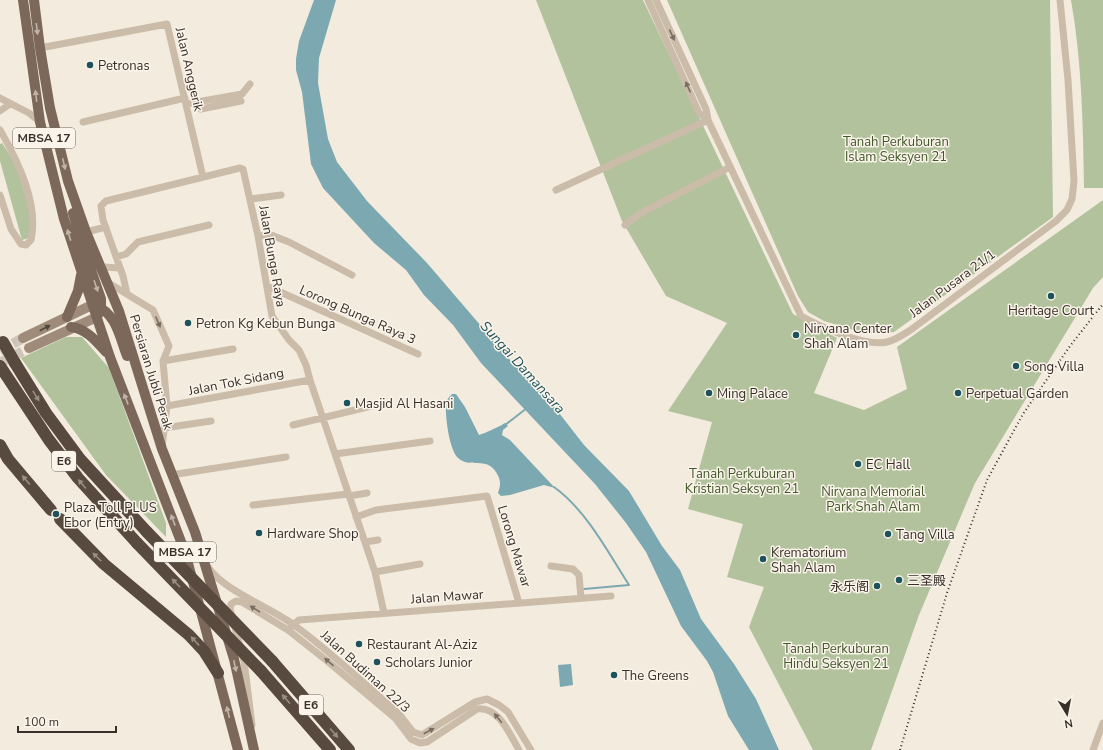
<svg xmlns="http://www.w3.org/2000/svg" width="1103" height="750" viewBox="0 0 1103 750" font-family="'Nunito Sans','Noto Sans SC',sans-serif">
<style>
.green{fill:#b2c29d}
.water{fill:#7ca9b1}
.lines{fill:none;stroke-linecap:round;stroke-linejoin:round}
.stream{stroke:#7ca9b1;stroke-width:2}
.secondary-tunnel{stroke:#cec5b9;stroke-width:10;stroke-dasharray:10 5;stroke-linecap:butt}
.street{stroke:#cbbca9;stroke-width:7}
.secondary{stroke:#9f8b7a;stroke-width:10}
.primary{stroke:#7b685a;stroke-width:10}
.highway{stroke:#594a40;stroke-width:12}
.rail{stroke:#382f29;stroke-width:2;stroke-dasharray:1 3;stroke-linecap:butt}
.highway-bridge{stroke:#594a40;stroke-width:12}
.oneway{fill:#c1b5a9}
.oneway2{fill:#7a6e63}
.oneway3{fill:#52463d}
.oneway4{fill:#998e84}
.poi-dot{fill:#1d515b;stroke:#faf4ea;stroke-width:1.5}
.labels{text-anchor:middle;stroke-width:3;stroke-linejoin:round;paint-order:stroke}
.shield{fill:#faf4ea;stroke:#726a63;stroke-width:1}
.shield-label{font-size:12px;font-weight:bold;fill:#382f29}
.poi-label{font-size:13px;fill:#382f29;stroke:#faf4ea;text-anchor:start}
.street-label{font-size:13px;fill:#382f29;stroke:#faf4ea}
.park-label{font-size:13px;fill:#43572c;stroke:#faf4ea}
.water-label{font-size:14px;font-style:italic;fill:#1d515b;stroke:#faf4ea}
</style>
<rect width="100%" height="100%" fill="#f3ebdd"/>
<path class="green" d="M536,0H643L793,314L837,338L814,393L864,410L907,389L897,347L1103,200V277L1093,288L975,483L919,615L871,750H813L749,627L764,587L727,577L743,524L688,509L712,422L668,411L727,323L666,296L622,221Z
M667,0H1050L1053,217L894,332L867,334L824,321L808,312L798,296Z
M1071,0H1103V188H1084C1083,125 1082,62 1071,0Z
M2,143L17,166L32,217L29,238L22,240L0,161V144Z
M66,337H82L109,368L166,523V537L106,475L21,358Z"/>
<path class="water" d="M314,0H336L319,58L318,83L328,139L337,162L367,201L427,263L511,361L545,395L584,445L629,491L662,546L680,570L701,619L734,664L756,699L779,750H749L728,716L713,672L707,661L681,626L646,552L626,523L595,484L481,363L453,325L424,295L406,270L374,243L323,188L311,164L302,92L296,70V59L299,41Z
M452,394H456L465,407L479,435C483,434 501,426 505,423L508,426L503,430L502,435L510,440L555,488L544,485L510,495L501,496L498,493C501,484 501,480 496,472C486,456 470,469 458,458C449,449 445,416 446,404C446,400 449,397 452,394Z
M571,664L573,685L560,687L558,665Z"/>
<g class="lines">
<path class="stream" d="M505,425L527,408
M554,487C586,510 608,552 629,585L584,589"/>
<path class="secondary-tunnel" d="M0,351L23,338
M0,363L29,348"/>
<path class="street" d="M648,0L699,113L708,120
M656,0L706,109L708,120L801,316C821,327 864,347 887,342C896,340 904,334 912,329L1056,221L1067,210L1072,199L1074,181L1068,80L1060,0
M40,48L167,24L203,177
M0,98L29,113L40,122
M186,104L242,94L250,84
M201,109L241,101
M0,111L10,104
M83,122L185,98
M0,130C18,161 39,204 31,240L26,245L21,244L11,229L0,195
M556,190L708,120
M251,199L281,195
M625,225L641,213L730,167
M86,232L106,227
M258,236L271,235L289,242L352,275
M116,257L126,254L138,242L209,225
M101,267L120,268
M107,282L153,310L169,346L163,361L167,406L162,447
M267,286L418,354
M127,294L123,276L103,220L101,206L106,201L240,168L243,169L258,236L272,316L289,340L299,350L306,365L310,380L375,572L384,613
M163,361L233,349
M167,406L310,380
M293,425L384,403
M164,428L211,421
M335,454L430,441
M171,475L286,457
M349,496L367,493
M253,505L348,494
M356,517L376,510L487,496L519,603
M365,542L378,540
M551,566L573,569L579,575L581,598
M208,567C224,591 270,607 294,625C331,652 365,684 399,714L413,732L422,735L475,702L487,699L499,705L508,712L531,750
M375,572L420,564
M291,627L299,620L611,596
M252,725L244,661L230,609L231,604L236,601L242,602L288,630L326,660L395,718L411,739L420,743L427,742L477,709C499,706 510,735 519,750
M1093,750L1103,723"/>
<path class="secondary" d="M23,338L92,305
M29,348L97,317"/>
<path class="primary" d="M23,0L40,122L64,219L110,357L185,552L238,750
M34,0L40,48L50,108L68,181L86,232L119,311L162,449L195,532L234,659L254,750
M73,213L81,241L101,299V308L97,317
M96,306C116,313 120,338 127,356
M67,317L78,291L81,275
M71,327C87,329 96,341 106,352"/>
<path class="highway" d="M15,363L46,413L80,459L147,532
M0,366L49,440L78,478L137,543
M0,445L8,459L51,510
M60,519L104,564L189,635L204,651L218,673
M272,661L349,750
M261,671L330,750"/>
<path class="rail" d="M900,750L947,593L987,480L1023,414L1070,346L1103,304"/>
<path class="highway-bridge" d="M3,342L15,363
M147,532L272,661
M137,543L261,671"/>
</g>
<defs><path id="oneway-solid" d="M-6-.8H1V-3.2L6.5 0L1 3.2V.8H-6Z"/></defs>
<g class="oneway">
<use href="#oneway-solid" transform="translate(37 29) rotate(83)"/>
<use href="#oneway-solid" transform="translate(36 96) rotate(-97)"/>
<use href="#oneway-solid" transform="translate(64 164) rotate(77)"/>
<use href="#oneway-solid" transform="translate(69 235) rotate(-107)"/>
<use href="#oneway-solid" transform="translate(96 286) rotate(71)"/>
<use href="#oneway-solid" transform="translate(126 399) rotate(-111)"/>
<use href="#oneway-solid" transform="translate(173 520) rotate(-111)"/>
<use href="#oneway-solid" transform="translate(235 666) rotate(78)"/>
<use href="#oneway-solid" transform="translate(228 712) rotate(-104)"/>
</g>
<g class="oneway2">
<use href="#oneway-solid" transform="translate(672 35) rotate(65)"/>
<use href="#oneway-solid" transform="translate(688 87) rotate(-114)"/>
<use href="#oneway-solid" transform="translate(158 322) rotate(67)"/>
<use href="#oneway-solid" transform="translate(255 609) rotate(-148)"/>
<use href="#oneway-solid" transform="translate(329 662) rotate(-140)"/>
<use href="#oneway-solid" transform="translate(498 718) rotate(-129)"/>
<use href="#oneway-solid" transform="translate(429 731) rotate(-28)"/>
</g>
<use class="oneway3" href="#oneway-solid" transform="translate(45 328) rotate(-27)"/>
<g class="oneway4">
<use href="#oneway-solid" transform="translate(36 396) rotate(58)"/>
<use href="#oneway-solid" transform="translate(26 480) rotate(-131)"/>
<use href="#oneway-solid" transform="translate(82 484) rotate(-130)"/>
<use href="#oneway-solid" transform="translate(97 557) rotate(-135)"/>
<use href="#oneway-solid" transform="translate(176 583) rotate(-134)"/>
<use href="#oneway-solid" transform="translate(195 641) rotate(-133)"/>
<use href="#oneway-solid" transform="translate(286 699) rotate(-131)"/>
<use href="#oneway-solid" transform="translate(334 733) rotate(49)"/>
</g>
<g class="poi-dot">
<circle cx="90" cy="65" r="4"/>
<circle cx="1051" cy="296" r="4"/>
<circle cx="188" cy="323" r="4"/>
<circle cx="796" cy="335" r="4"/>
<circle cx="1016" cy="366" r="4"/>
<circle cx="709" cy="393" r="4"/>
<circle cx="958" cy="393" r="4"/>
<circle cx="347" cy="403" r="4"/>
<circle cx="858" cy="464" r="4"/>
<circle cx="56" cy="514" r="4"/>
<circle cx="259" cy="533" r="4"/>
<circle cx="888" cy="534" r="4"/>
<circle cx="763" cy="559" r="4"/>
<circle cx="899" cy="580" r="4"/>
<circle cx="877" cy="586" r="4"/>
<circle cx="359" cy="644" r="4"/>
<circle cx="377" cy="662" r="4"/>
<circle cx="614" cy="675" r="4"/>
</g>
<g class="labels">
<g class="shield">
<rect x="13" y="128" width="62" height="20" rx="3"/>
<rect x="52" y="451" width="24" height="20" rx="3"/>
<rect x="154" y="542" width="62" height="20" rx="3"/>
<rect x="299" y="695" width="24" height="20" rx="3"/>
</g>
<g class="shield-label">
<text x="44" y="142">MBSA 17</text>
<text x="64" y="465">E6</text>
<text x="185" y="556">MBSA 17</text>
<text x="311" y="709">E6</text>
</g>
<g class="poi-label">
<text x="98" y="70">Petronas</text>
<text x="1051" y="315" text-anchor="middle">Heritage Court</text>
<text x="196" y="328">Petron Kg Kebun Bunga</text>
<text x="804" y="333">Nirvana Center<tspan x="804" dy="15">Shah Alam</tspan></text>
<text x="1024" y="371">Song Villa</text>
<text x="717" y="398">Ming Palace</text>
<text x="966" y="398">Perpetual Garden</text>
<text x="355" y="408">Masjid Al Hasani</text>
<text x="866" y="469">EC Hall</text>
<text x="64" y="512">Plaza Toll PLUS<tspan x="64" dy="15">Ebor (Entry)</tspan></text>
<text x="267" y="538">Hardware Shop</text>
<text x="896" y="539">Tang Villa</text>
<text x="771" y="557">Krematorium<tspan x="771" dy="15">Shah Alam</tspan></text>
<text x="907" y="585">三圣殿</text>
<text x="869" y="591" text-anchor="end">永乐阁</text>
<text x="367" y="649">Restaurant Al-Aziz</text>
<text x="385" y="667">Scholars Junior</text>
<text x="622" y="680">The Greens</text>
</g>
<g class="street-label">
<text transform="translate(190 69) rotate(77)" y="5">Jalan Anggerik</text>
<text transform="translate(273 256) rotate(80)" y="5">Jalan Bunga Raya</text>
<text transform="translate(952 283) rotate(-37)" y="5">Jalan Pusara 21/1</text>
<text transform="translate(358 314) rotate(24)" y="5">Lorong Bunga Raya 3</text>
<text transform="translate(152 372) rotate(73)" y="5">Persiaran Jubli Perak</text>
<text transform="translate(236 381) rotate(-11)" y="5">Jalan Tok Sidang</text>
<text transform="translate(515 546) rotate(73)" y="5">Lorong Mawar</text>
<text transform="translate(447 596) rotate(-4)" y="5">Jalan Mawar</text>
<text transform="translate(366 671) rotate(42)" y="5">Jalan Budiman 22/3</text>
</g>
<g class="park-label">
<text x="896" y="146">Tanah Perkuburan<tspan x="896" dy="15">Islam Seksyen 21</tspan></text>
<text x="742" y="478">Tanah Perkuburan<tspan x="742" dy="15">Kristian Seksyen 21</tspan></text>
<text x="873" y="496">Nirvana Memorial<tspan x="873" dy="15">Park Shah Alam</tspan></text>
<text x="836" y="653">Tanah Perkuburan<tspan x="836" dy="15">Hindu Seksyen 21</tspan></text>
</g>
<g class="water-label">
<text transform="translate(523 367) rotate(48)" y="5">Sungai Damansara</text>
</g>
</g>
<g transform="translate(1067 714) rotate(170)" stroke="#faf4ea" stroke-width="3" paint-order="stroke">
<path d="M0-3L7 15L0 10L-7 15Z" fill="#382f29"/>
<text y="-6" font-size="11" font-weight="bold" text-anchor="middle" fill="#382f29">N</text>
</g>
<path d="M18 726v6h98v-6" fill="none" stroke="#382f29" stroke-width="2"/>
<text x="24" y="726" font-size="12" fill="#382f29" stroke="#faf4ea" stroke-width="3" paint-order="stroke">100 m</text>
</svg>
